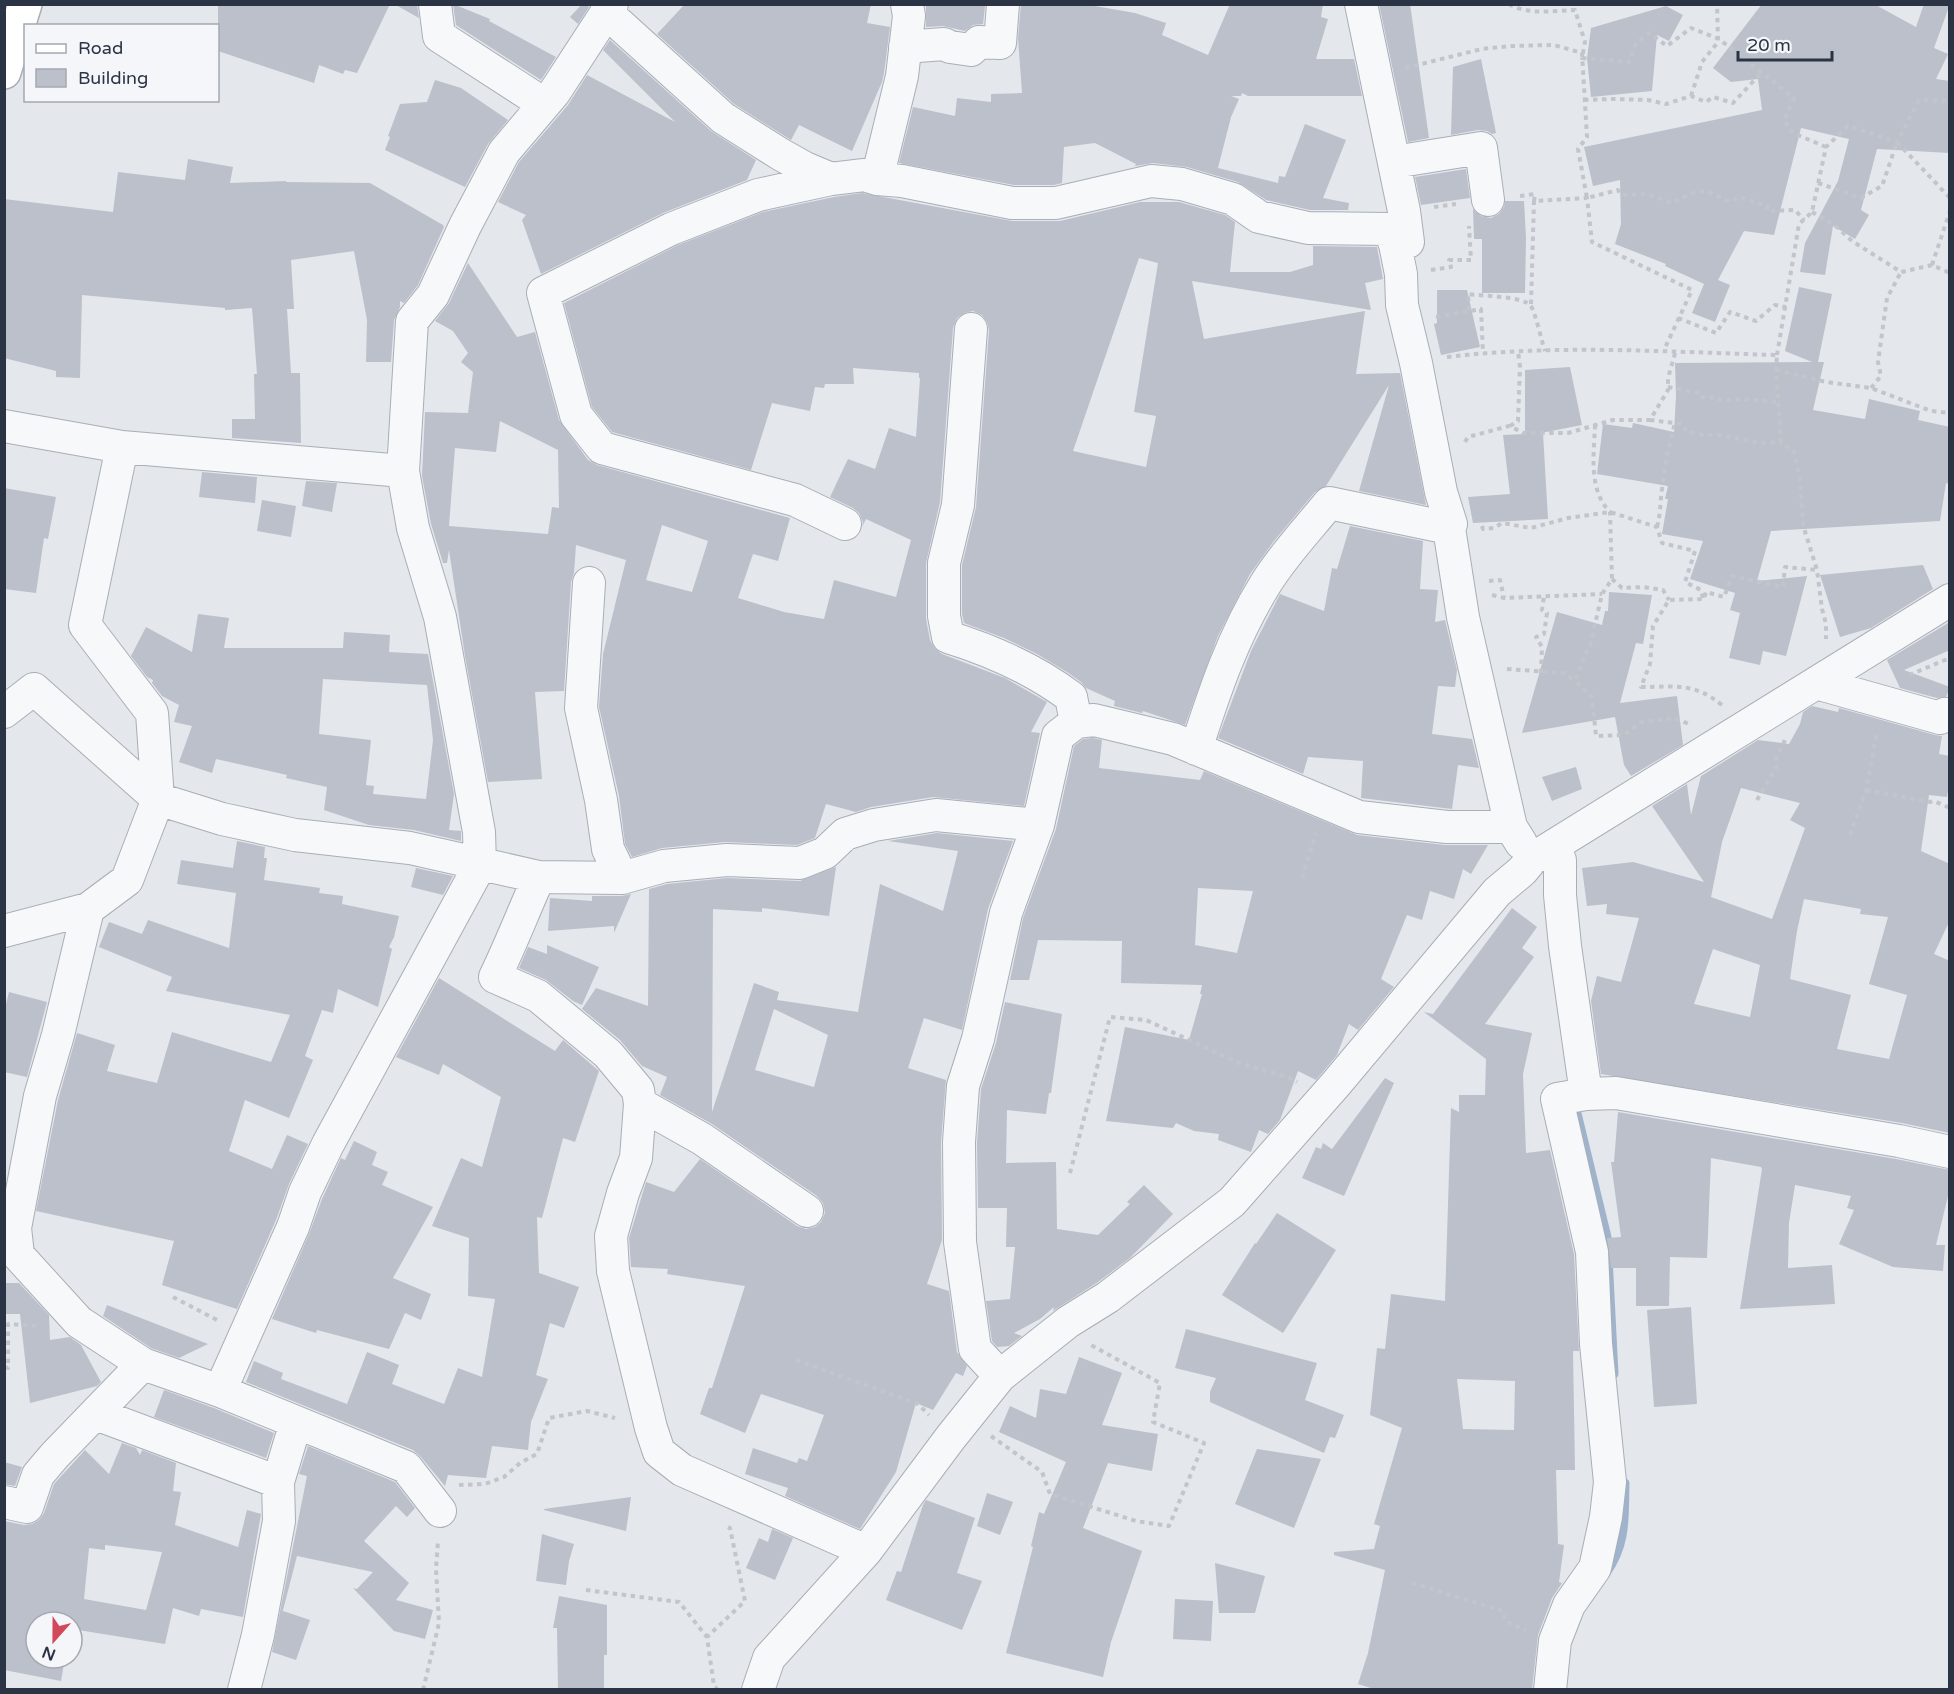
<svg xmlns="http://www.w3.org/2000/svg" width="1954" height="1694" viewBox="0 0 1954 1694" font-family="'Varela Round',sans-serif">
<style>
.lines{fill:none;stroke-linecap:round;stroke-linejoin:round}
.stream{stroke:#9fb4cc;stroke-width:9}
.building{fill:#bbc0ca;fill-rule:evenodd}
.street-casing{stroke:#a9aeb7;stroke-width:34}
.secondary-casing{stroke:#a9aeb7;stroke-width:36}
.path{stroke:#c2c5cb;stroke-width:4;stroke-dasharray:4.5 4.5;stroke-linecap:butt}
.street{stroke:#f7f8fa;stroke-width:32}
.secondary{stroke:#fff;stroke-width:33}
</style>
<rect width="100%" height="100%" fill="#e4e7ec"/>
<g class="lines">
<path class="stream" d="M1575,1101L1577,1113L1607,1237L1614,1374
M1606,1573C1627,1544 1624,1517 1625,1483"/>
</g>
<path class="building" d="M218,4H390L357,73L345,70L343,74L319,65L314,83L218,51Z
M394,4H417L419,18Z
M453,4L490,19L489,21L556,57L541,80L456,25Z
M582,4H586L589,7L578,24L570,17Z
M685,4H871L867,23L890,27L884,73L882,82L852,151L799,125L791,140L734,104L657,34Z
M1021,4H1083L1135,13L1166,23L1162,35L1208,55L1230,4H1323L1321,17L1328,19L1316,59H1354L1362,96H1248L1242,93L1241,96H1231L1239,99L1231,117L1218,168L1278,183L1279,176L1285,177L1305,124L1346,140L1323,198L1349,203L1348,210H1310L1266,200L1238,182L1187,167L1153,163L1135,166L1136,164L1095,143L1064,147L1062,183L1054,185H1014L899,163L913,107L955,116L957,98L991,102V94L1022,93L1018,38Z
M1379,4H1410L1429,138L1408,142Z
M1762,4H1874L1916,27L1924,4H1950L1934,48L1948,54L1936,79L1950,81V153L1877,149L1861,210L1869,215L1855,239L1833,226L1825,275L1800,272L1805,243L1838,181L1849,139L1801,128L1774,235L1744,231L1718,280L1730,285L1715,322L1692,313L1704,284L1665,266L1666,264L1615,244L1621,224L1620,180L1593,186L1584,147L1762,110L1758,79L1731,82L1713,68Z
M926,5L985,6L983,24L973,25L965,31L943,26L926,27Z
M1666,6L1683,15L1669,41L1657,35L1652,91L1591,97L1587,58L1591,28Z
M610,40L711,131L756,160L747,180L663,213L541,274L522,220L526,215L498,202L519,162L568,105L587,75L675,122L603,50Z
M1481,59L1496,133L1492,134L1487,131L1478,130L1451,135L1453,67Z
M435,80L461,88L508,120L488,144L465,187L385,150L390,137L388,136L400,104L427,102Z
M188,159L233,167L230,183L286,181V182L370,183L443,225L444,227L418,285L404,303L400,301V307L394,320L391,362H366L367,320L354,251L291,260L294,309H287L291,373H300L301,443L232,438V419H255L254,374H257L252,308L225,310V308L82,295L80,378L56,377V371L4,358V199L113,212L118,172L185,180Z
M1466,169L1470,198L1421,205L1415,177Z
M862,193L1012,221H1060L1140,202H1179L1225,215L1235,222L1230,272H1290L1313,265V246L1377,247L1383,279L1365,283L1371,310L1192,281L1204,339L1365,311L1356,374L1400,373L1426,505L1359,491L1389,385L1326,486L1315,492L1274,541L1250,574L1218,636L1185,725L1143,711L1142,713L1114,706L1115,701L1086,688L1081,682L1067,672L1037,654L1004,638L964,623L962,614V565L976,507L989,330L987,322L982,315L973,311L964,313L957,318L953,328L940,502L926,563V619L930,640L935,649L942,654L1005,678L1047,702L1031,732L1040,733L1024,806L933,797L871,807L856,812L826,804L815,838L797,845L725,842L662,848L632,857L625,844L619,796L599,707L603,654L626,560L576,545L574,573L571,582L564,691L535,692L542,779L488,782L465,656L449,550L447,563H443L431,524L422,476L425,412L468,413L473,372L461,362L468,353L453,331L435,321L449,303L468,263L517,337L535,332L559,420L588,460L597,465L790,518L778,561L753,554L738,598L784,612L824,619L834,580L896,597L911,540L866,519L862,527L863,522L859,513L853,508L830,497L848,459L875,469L889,428L916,437L920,378H919V373L853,368L854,384H825L824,388L815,387L810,411L772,403L751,470L612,432L592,407L564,303L678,245L763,212L834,197ZM1139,258L1158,263L1134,412L1156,416L1146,467L1073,451ZM500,421L558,450L559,508L552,507L548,534L449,526L455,448L496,452ZM662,525L708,541L692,592L646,580Z
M1505,201H1524L1526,238L1525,293H1482V239H1474L1473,209L1481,216L1491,218L1499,214L1504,207Z
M1799,287L1832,294L1818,362H1824L1813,410L1865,419L1869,399L1920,411L1918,420L1950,427V484L1946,483L1940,521L1771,531L1757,581L1807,576L1786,656L1763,651L1760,665L1729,658L1740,613L1730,610L1735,593L1690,579L1703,541L1662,534L1668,499H1665L1668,486L1597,474L1603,424L1632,428L1633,423L1674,432L1676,396L1675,363L1812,362L1785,351Z
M1437,290H1467L1480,347L1441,355L1434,324L1437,323Z
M1570,367L1582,425L1541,433H1543L1548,519L1473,523L1468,497L1510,494L1503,435L1525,434V370Z
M202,472L257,477L255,503L199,497Z
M306,481L337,483L332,512L302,506Z
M4,488L56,497L48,539L44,538L36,593L4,589Z
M262,500L296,506L291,537L257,531Z
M1350,526L1423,541L1420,589L1438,590L1435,622L1445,620L1457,670L1455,687L1438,686L1432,734L1472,739L1479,768L1458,765L1452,809L1361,798L1363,761L1308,757L1303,774L1218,738L1251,651L1280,594L1324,611L1332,568L1337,569Z
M1923,565L1933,589L1871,628L1840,637L1820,575Z
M1609,592L1652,595L1643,644L1636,643L1620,703L1677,696L1683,745L1631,776L1624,765L1615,717L1522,733L1557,612L1602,625L1605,611H1608Z
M198,614L229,618L224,648H343L344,632L390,635L389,652L428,654L454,794L449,830L461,831V841L414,830L369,825L324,810L327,787L286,778L287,775L216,759L212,773L179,762L192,726L174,722L179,705L162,696L152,683L153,680L147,677L131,656L146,627L192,652ZM323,679L427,685L433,740L426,799L373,794L374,786L366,785L371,740L319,734Z
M1948,623L1950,627V650L1904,670L1950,687L1946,697L1937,698L1900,688L1887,660Z
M1812,706L1838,712L1839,708L1935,735L1942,736L1939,754L1950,756V779L1947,797L1929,795L1921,851L1950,864V920L1934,954L1950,961V1133L1902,1123L1601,1074L1591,1001L1597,976L1621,982L1639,918L1606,914L1607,904L1587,906L1582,868L1633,862L1704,882L1652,806L1687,784L1691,815L1701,776L1758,740L1789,744L1800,724L1803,712ZM1741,788L1800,803L1790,820L1805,828L1772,919L1711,897L1722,842ZM1804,899L1861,909L1860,914L1888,917L1869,984L1907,995L1889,1059L1837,1049L1851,995L1790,979L1797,931ZM1713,949L1760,965L1750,1017L1694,1004Z
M1093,738L1102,740L1099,768L1200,780L1204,771L1357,835L1445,845H1488L1471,874L1463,869L1454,899L1430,891L1422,920L1407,915L1381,979L1394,987L1358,1030L1349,1024L1337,1055L1316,1080L1298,1071L1280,1120L1268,1134L1259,1130L1251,1152L1218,1140L1219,1134L1194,1131L1176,1123L1173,1128L1106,1121L1125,1027L1189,1040L1202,994H1200L1202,985L1121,983L1122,941L1038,940L1029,980H1010L1023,918L1056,829L1074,746L1083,739ZM1198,888L1253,891L1237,953L1195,945Z
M1576,767L1582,789L1552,801L1542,777Z
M937,833L1013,841L988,909L962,1030L924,1018L908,1068L946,1080L941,1142L942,1240L927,1284L949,1291L957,1352L967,1366L963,1376L956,1373L933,1410L916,1403L896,1472L860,1529L785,1496L788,1488L745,1474L753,1448L797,1463L799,1458L807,1461L824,1415L761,1394L745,1433L700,1414L709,1388H712L745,1286L667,1274L668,1269L631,1267L629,1238L646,1182L674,1192L700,1159L797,1226L806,1229L815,1227L821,1222L825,1213L823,1203L817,1196L712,1124L660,1095L667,1077L642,1066L620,1040L582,1009L596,988L648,1006L649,889L667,884L727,878L800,881L836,867L829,916L762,908V912L713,909L712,1112L754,983L779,992L777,1000L858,1012L880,884L943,911L958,851L888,841ZM774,1009L828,1035L814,1087L755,1070Z
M237,841L265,847L264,858H267L264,880L320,888L319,893L343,896L342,904L399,916L394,937L389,947L392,949L378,1007L338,989L333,1013L322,1010L305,1056L313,1060L289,1118L245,1100L229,1151L272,1169L287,1135L308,1144L289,1184L276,1220L237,1309L162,1285L174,1241L36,1211L58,1100L77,1033L115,1045L107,1071L157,1083L172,1032L271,1062L290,1015L166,991L172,977L99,947L109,922L142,934L148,920L229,948L236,893L177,884L181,860L233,868Z
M416,868L453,876L443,895L411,887Z
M631,894L614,933V926L548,931L550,898L592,901V896H622Z
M1512,908L1537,927L1522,948L1534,957L1485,1024L1532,1033L1523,1074L1526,1153L1550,1150L1574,1254L1579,1351H1573L1575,1470H1556L1558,1544L1564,1545L1559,1582L1562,1583L1552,1598L1538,1635L1532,1689H1374L1358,1684L1368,1653L1385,1570L1334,1555V1552L1374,1549L1380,1526L1374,1524L1402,1428L1370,1415L1377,1348L1385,1349L1391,1294L1445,1301L1451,1108L1459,1112V1095H1485L1486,1059L1424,1012L1433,1014ZM1457,1379L1515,1381L1514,1430L1463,1429Z
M547,945L599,967L582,1005L573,1001L546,980L519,968L528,947L547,954Z
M439,978L555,1051L563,1040L599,1071L575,1142L563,1138L542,1218L537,1217L539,1273L579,1287L564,1328L550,1323L536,1375L548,1379L531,1422L528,1450L492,1446L486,1478L448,1475L445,1486L420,1456L413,1450L246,1382L254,1361L283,1373L281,1379L347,1404L367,1352L399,1365L392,1384L444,1404L458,1368L482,1377L495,1299L468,1296L469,1238L432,1226L461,1158L482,1167L501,1097L443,1064L439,1075L396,1057Z
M9,992L47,1002L27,1077L4,1072V1012Z
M1005,1002L1062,1014L1051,1093H1049L1046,1114L1007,1110L1006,1163L1056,1162L1057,1229L1098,1235L1130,1204L1127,1202L1144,1185L1173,1214L1130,1258L1098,1282L1053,1311L1054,1307L1040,1319L1014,1333L1022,1336L1009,1346L997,1347L992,1341L986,1301L1010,1299L1015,1247H1006L1007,1208H978L977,1143L981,1089L996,1043Z
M1385,1078L1394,1083L1344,1196L1302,1178L1316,1147L1321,1149L1323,1143L1332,1149Z
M1618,1112L1896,1159L1950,1170V1188L1936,1245H1945L1943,1271L1893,1267L1839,1244L1854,1210L1847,1208L1851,1196L1795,1185L1789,1223L1788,1268L1832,1265L1835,1304L1740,1309L1762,1169L1761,1167L1711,1158L1707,1258L1670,1257L1669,1306H1636V1268H1611L1607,1238L1621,1237L1611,1162H1614Z
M354,1141L377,1152L372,1165L388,1172L382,1185L433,1207L393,1278L431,1294L421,1320L405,1313L389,1349L317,1330L316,1333L272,1319L309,1234L322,1199L341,1158L345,1160Z
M1277,1213L1336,1250L1283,1333L1222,1295L1255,1243L1256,1244Z
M4,1283H19L49,1315L50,1340L70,1337L81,1345L101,1382L97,1386L30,1403L20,1314H4Z
M107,1305L208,1344L179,1358L151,1348L103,1316Z
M1691,1307L1697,1404L1654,1407L1647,1310Z
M1186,1329L1317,1363L1305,1400L1344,1415L1335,1438L1330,1437L1324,1453L1210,1402V1392L1216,1378L1175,1368Z
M1079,1357L1122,1373L1102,1425L1158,1434L1152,1471L1108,1463L1083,1528L1142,1551L1111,1642L1103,1677L1006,1653L1033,1547L1031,1546L1039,1512L1044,1514L1066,1462L999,1432L1010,1406L1036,1418L1040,1389L1066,1394Z
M164,1390L214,1408L274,1433L266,1458L154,1417Z
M122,1443L136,1448L140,1455L142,1450L176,1463L173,1491L181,1492L175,1525L238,1547L247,1510L261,1514L243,1617L201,1609L199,1616L173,1608L165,1644L72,1629V1622H36V1658H65L61,1681L4,1670V1521L24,1525L32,1524L39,1520L44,1513L54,1484L85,1450L109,1474ZM105,1545L162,1552L146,1610L84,1599L89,1548L105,1550Z
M308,1446L395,1482L415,1508L407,1517L396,1506L364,1541L409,1583L396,1600L433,1610L425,1639L394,1631L353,1588L357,1589L373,1572L297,1556L282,1614L283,1611L310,1620L296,1660L272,1652L307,1476L299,1474Z
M1257,1449L1321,1459L1294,1528L1235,1504Z
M4,1462L22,1467L15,1486L4,1484Z
M987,1493L1013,1502L1000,1535L977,1526Z
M631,1497L626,1531L544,1510V1509Z
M926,1500L975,1518L957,1573L982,1581L962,1630L886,1600L897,1571L901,1572L923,1505Z
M772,1529L793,1538L775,1580L746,1568L759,1538L768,1542Z
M542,1534L574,1544L569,1561L566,1585L536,1581Z
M1215,1563L1265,1576L1255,1613H1219Z
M559,1596L607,1605V1655H604V1689H558L557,1628H553Z
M1175,1599L1213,1601L1211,1641L1173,1639Z"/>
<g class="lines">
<defs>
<path id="street" d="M435,4L439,36L544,104
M1361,4L1404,211L1408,242L1396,244
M606,12L723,118L780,154L805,168L831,179L864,175L877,179L902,181L1012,203H1056L1151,181L1182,184L1233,199L1259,217L1308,228L1389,229L1395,244L1401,274L1402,305L1416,363L1441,492L1451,524L1449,528L1463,617L1511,827
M905,47L944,44L950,47L971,50L979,42L1000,43L1003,4
M1394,162L1481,148L1488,200
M831,179L758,195L671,229L543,293L576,415L602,448L795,500L845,524
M877,179L902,76L909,16L907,4
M971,329L958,505L944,563V616L948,637C993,651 1034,669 1071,697L1076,722
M4,426L122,447L403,471
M589,583L581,708L601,800L608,849L622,878
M1816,683L1940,718L1945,714L1950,716
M4,712L34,689L158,799L222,819L295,835L410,848L539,877L622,878L664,866L727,860L800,863L825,853L845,834L874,825L936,815L1038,825
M1196,749C1215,690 1233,636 1266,583C1284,554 1308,529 1329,503L1449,528
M539,877C524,910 511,944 495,977L538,996L608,1054L638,1090L640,1104L636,1158L623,1193L611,1236L613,1271L651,1428L659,1452L682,1470L866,1551
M88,909L127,880L158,799L152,713L85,625L122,447
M4,931L88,909L58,1035L40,1096L15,1228L18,1255L79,1322L143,1364L220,1391
M1586,1094L1616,1093L1899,1141L1950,1152
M640,1104L702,1139L807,1211
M1000,1376L975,1349L960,1242L959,1142L963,1086L978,1039L1006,913L1038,825L1058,736L1076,722L1094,720L1173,739L1359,817L1447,827H1511L1521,843
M96,1414L278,1482
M4,1502L27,1507L38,1475L55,1455L143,1364
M440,1511L406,1467L220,1391L293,1227L305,1192L328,1144L480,865L479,832L440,617L413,528L403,471L412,321L433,295L465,226L504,152L554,93L612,4
M244,1690L258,1635L279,1521L278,1482L296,1422
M758,1690L769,1658L866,1551L951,1437L1000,1376L1068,1322L1108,1297L1232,1202L1335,1085L1497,892L1522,871L1532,859L1950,600
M1550,1690L1555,1641L1569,1605L1595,1568L1606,1517L1610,1482L1596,1344L1592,1252L1557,1099L1586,1094L1565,946L1560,895V860L1553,847"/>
<path id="secondary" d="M4,72L25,4"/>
</defs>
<use href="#street" class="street-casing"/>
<use href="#secondary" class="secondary-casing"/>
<path class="path" d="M1509,4C1527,15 1554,11 1575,10L1585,42L1582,58L1629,62L1636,43L1649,33L1667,46L1691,28L1719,39L1794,98L1784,120L1793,133L1826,147
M1405,68L1482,49L1510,46L1554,45L1582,53L1587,137L1578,149L1587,198L1618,190L1621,195L1647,194L1672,203C1702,188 1700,187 1730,202L1739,197L1767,206V211L1795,210L1804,220
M1691,96L1702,62L1718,42L1717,4
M1584,100L1612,99L1648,100L1666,104L1691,96L1706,102L1713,97L1733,103L1761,73
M1897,142L1950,198
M1818,183L1861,198L1882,186L1897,142
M1520,196L1535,194L1534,201L1587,198L1592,242L1692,290L1664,350
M1434,207L1456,204
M1812,212L1837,227L1852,241L1901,272L1932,265L1950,273
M1932,265L1950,211
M1431,270L1451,267L1449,260H1471L1469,226
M1531,304L1534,201
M1469,310L1468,294C1480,296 1524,296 1531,306C1536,315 1541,339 1545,351
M1436,317L1481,309L1483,353
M1678,318L1716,333L1730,312L1756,321L1775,305L1786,307
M1777,355L1799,224L1812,212L1826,147L1848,126L1897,142L1919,100L1950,101
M1447,357C1557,344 1667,352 1777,355L1776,370L1781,442L1794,452L1800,479L1803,525L1817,570L1822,609L1826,624V639
M1776,370L1826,382L1871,388L1931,411L1950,413
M1668,387L1698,393L1699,397L1716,398L1723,401L1741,399L1778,402
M1871,388L1881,376L1878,362L1887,298L1901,272
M1650,420L1682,424L1687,432L1704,435H1718L1761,443L1781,442
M1595,425C1594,453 1588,490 1610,512L1612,579L1602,594L1590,646L1586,652L1575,681L1592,697L1596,736L1624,735L1642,722L1674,718L1689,724
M1510,426L1518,421L1520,367L1518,351
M1465,442L1468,437L1509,426L1524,433H1568L1613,420H1650L1668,390V378L1676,350
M1482,526L1483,529L1494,528L1502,523L1531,528L1568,518L1610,512L1657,527L1662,543L1695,551L1685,582L1701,590L1703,598
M1657,527C1661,512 1660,502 1662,489C1664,466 1669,445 1675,423
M1612,579L1622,588L1643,587L1663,590L1669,600
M1489,581L1500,580L1504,598
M1492,595L1504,598L1602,594
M1507,669L1564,673L1575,681
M1541,673L1542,647L1536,637L1544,634L1547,613L1542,610L1544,596
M1909,675L1950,658
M1722,705C1693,682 1677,687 1641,687L1650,664L1653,626L1669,600L1704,599L1706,592L1724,597L1732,576L1783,587L1785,567L1817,570
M1866,790L1930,802L1934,801L1950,808
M1757,800L1777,766L1776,758L1785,740
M1850,835L1866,790L1877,732
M1302,878L1316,833
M1070,1173L1110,1017L1146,1020L1239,1063L1290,1078L1297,1082
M173,1297L217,1320
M796,1360L918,1404L929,1415
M4,1367L8,1368V1324L39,1326
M991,1436L1042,1472L1050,1494L1136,1521L1169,1526L1204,1443L1153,1422L1160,1383L1091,1345
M459,1485L485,1484L504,1477L520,1463L537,1454L549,1418L587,1411L615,1418
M1412,1583L1503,1611L1505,1621L1526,1630
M586,1590L679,1602L707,1637
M423,1690L439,1623L436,1569L438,1541
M718,1690L714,1686L707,1637L745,1601L730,1528L728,1527"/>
<use href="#street" class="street"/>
<use href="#secondary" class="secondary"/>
</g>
<rect width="1954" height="1694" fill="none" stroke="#2b3445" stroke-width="12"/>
<rect x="24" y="24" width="195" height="78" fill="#f4f6f9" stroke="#a4a8b1" stroke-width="1.5"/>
<rect x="36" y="44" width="30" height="9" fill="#ffffff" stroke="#a4a8b1" stroke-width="1.5"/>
<text x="78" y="54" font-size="18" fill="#2b3445">Road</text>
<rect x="36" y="69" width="30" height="18" fill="#bbc0ca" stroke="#a4a8b1" stroke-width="1.5"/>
<text x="78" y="84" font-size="18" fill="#2b3445">Building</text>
<g transform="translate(54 1640) rotate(201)"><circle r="28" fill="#f4f6f9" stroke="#a4a8b1" stroke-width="1.5"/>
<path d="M0-4.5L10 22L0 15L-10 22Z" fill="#d1495b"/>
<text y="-9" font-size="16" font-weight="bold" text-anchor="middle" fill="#2b3445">N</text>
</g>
<path d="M1738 51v9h94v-9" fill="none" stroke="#2b3445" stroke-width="3"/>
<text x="1747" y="51" font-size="18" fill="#2b3445" stroke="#f4f6f9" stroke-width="4.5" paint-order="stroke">20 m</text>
</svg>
